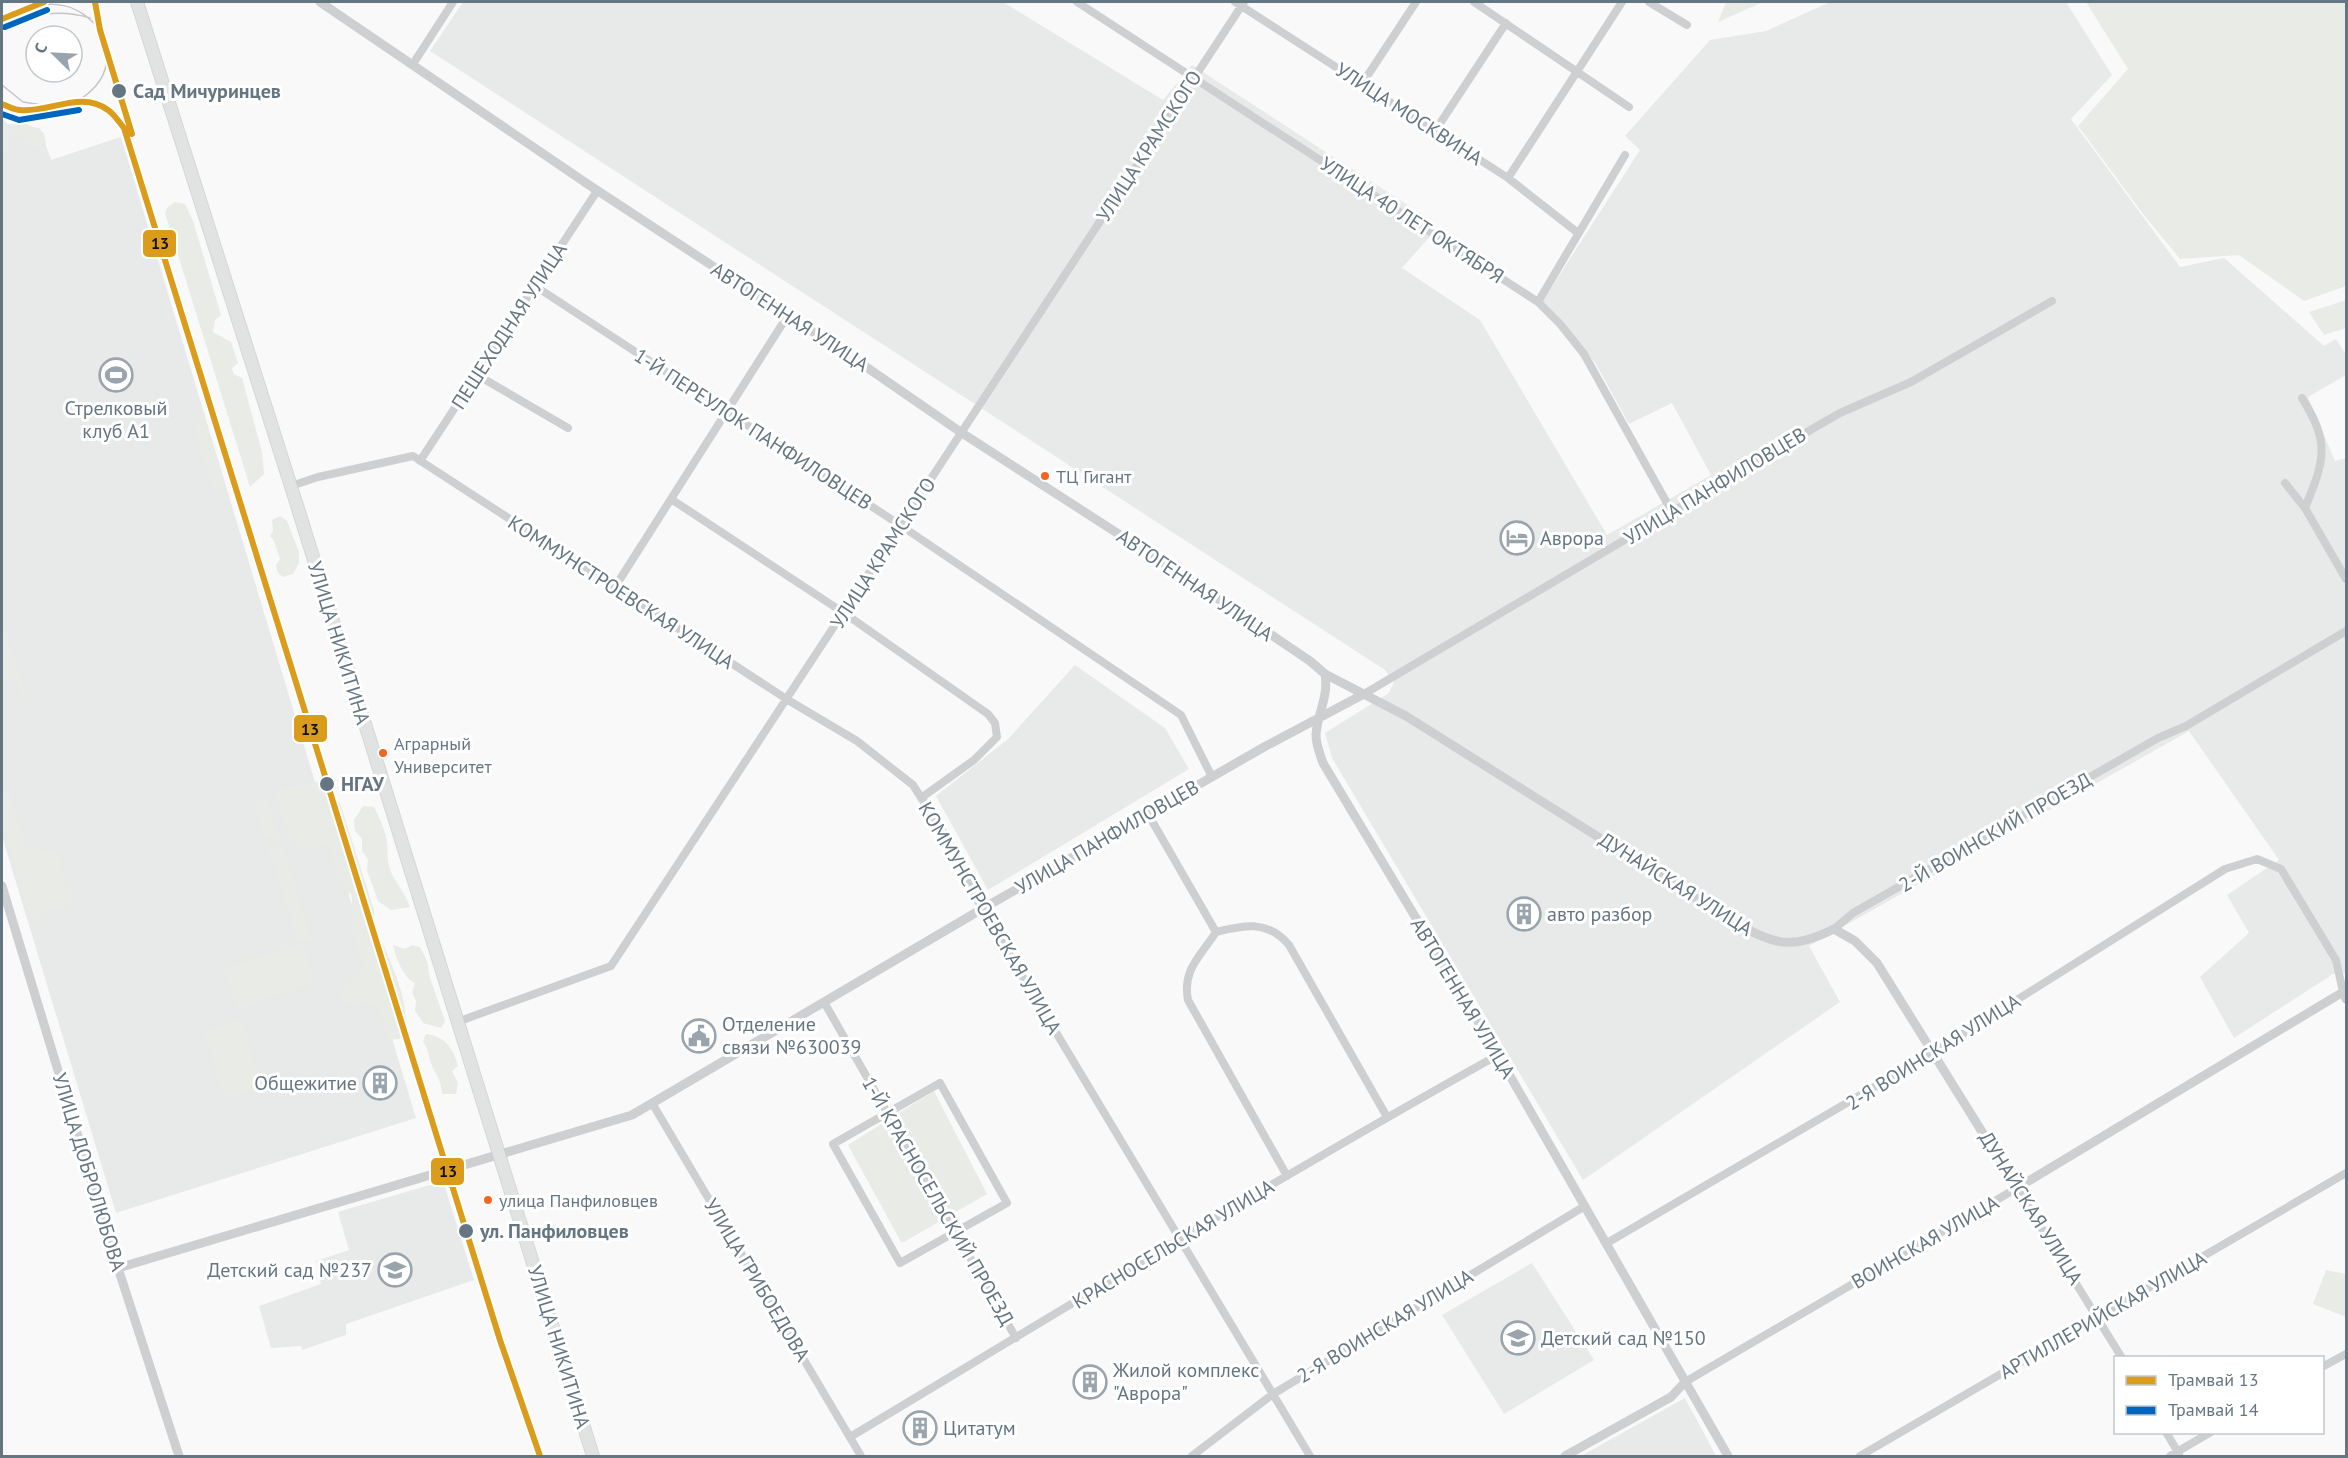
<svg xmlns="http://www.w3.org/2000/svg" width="2348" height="1458" viewBox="0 0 2348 1458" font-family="'PT Sans',sans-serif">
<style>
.built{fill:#e8e9e9}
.green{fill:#e8ebe6}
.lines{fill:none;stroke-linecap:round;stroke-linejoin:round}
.primary-casing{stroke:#d5d6d7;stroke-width:14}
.minor{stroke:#cecfd0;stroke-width:8}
.tertiary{stroke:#cecfd0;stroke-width:9}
.primary{stroke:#e1e2e2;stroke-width:12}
.tram{stroke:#c3c5c6;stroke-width:1.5}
.tram-1-casing{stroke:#fff;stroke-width:10}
.tram-2-casing{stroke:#fff;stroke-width:10}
.tram-1{stroke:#da9c1a;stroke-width:6}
.tram-2{stroke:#0065bd;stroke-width:6}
.stop-dot{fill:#657683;stroke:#fff;stroke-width:2}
.bus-dot{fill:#f26522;stroke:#fff;stroke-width:2}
.labels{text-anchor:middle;stroke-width:6;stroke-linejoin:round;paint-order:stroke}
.bus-label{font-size:18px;fill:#657683;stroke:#fff;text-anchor:start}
.stop-label{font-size:20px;font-weight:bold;fill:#657683;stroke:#fff;text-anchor:start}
.street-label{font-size:20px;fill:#657683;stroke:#fff}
.poi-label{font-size:20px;fill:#657683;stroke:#fff;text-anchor:start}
.line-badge{stroke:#fff;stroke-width:2}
.pale-badge-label{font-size:16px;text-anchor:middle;font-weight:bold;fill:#111}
</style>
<rect width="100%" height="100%" fill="#f9f9f9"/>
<path class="built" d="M463,2H1003L1163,100L1192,65L1423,215L1433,233L1402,268L1480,320L1607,535L1711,475L1672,403L1629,424L1596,364L1563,322L1542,302L1640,150L1625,136L1710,40L1766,31L1830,2H2066L2112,75L2071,119L2180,267L2224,258L2324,346L2336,339L2346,355V375L2308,397L2335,461L2346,458V973L2333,974L2234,1038L2200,977L2249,933L2227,895L2279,860L2189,731L1809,946L1840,1002L1583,1180L1332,758L1325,733L1389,693L1394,682L1385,670L430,51Z
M2,119L6,125L40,128L51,160L121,137L416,1118L116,1213L2,836Z
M1075,665L1165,728L1189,769L988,890L936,796L1008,739Z
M443,1181L474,1280L346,1324V1335L302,1350L301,1346L271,1348L259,1306L321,1284L316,1261L349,1250L338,1212Z
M1532,1263L1594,1360L1504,1414L1442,1315Z
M1685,1398L1716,1456H1581Z"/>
<path class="green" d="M1726,2H1763L1718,22Z
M2086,2H2346V286L2304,301L2239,255L2180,259L2144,215L2078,126L2128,69Z
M2,117L7,124H27L44,133L46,143L32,148L25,139L13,134L9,139L10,156L2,159Z
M175,202L185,204L193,221L221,315L215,320L213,332L231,342L238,363L232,368L234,374L242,378L262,452L264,474L250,487L165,213L167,208Z
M2346,300V328L2324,335L2309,312Z
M204,417L226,486L223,490L212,487L196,435V424Z
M280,516L287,521L299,552V563L293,574L283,577L278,573L276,565L280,559L274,541L270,536L273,531L272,520Z
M2,619L27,698L25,699L17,683L7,679L2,680Z
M321,781L340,803L374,910C373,929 383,941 389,958C398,981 414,1017 400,1039L388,1040L380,1014L373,1004C362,1002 352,1007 342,1001L340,991L361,969L365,961L354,945L356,939C346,920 355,911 351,894C334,884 336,862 328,846L304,848L291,843L274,791Z
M2,786L9,792L27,848L60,851L64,885L76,897L59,909L49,910L43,913L40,922L29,915L2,825Z
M261,796L268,798L278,838L270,839L261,834L258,815L253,807Z
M363,806L374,807C380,818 385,830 387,842C388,851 387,861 390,870C396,884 405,892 410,907L391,910L378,901L367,870L368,860L362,851V839L355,831L354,820Z
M273,846L283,847L313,941H296L227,963V960L298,937V932L290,924L291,911L285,909L281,882L275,876L277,865L269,861L268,853Z
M297,944C307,948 315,974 312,984L243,1007L237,1006L225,975L226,968Z
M393,945L405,949L412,945L420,947L427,961L430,978L445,1021L441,1028L423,1023L415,1011L416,1001L412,992L415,983C403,978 396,958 393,945Z
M242,1019L262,1087L224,1099L204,1031Z
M426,1034C446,1037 453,1048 458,1066L452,1071L458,1083L456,1094H442C441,1079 437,1078 432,1066C429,1057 428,1049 423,1041Z
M934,1091L987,1194L904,1242H901L848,1145Z
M2326,1270L2346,1274V1317L2313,1304Z"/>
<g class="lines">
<defs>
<path id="primary" d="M137,2L295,499L593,1456"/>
</defs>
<use href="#primary" class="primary-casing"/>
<path class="minor" d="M1077,2L1538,302L1560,324L1584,354L1672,512
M1235,2L1508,178L1578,233
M1474,2L1629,107
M1649,2L1687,25
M413,64L453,2
M1362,84L1416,2
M1435,131L1506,23
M1508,178L1622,2
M535,286L900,525L1181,715L1212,777
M1538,302L1625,155
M477,375L568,428
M2302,398C2331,444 2324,461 2305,508
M420,461L597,191
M2285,483L2305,508L2346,579
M291,486L318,477L413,456L788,700L857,741L913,785L945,835L982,909L1310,1456
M671,499L844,613L988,714L995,723L997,737L974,760L921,798
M615,587L788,315
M1364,694L1819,425L1840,413L1911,382L2052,301
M1148,814L1216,932C1201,956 1182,969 1188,1000L1287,1176
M1834,929L1853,913L2158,738L2186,726L2346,631
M1216,932C1245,925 1268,920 1289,945L1387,1117
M824,1002L1016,1338
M457,1022L611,966L1244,2
M940,1083L1007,1203L900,1263L833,1144Z
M652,1103L861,1456
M1607,1243L1934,1052L2225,869L2257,859L2281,869L2336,960L2343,992L2346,990
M2322,1367L2346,1354
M1685,1382L2017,1188L2122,1358
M2166,1432L2179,1454
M850,1437C1065,1308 1279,1177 1498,1055
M1192,1456L1273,1394L1585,1206
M1860,1456L2346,1173
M2170,1456L2211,1432"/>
<path class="tertiary" d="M320,2L589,185L856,360L962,433L1193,582L1310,661L1325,674C1329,697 1317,714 1316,735C1316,745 1320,754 1323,763L1498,1055L1728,1456
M1325,674L1406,716L1735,923C1777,945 1790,950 1834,929L1855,941L1877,963L2017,1188L2343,992L2346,999
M2,886L118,1268L179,1456
M118,1268L632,1115L982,909L1264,747L1364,694
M1565,1456L1671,1397L1685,1382"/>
<use href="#primary" class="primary"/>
<path class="tram" d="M36,6C63,0 83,9 100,30
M2,31C28,13 60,9 90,18
M2,85L23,102L49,106
M77,101C96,90 109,73 107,50"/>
<defs>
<path id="tram-1" d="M95,2L100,30L132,134
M2,19L44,2
M2,104C8,106 14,110 20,110C50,113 81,90 108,110C114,114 119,122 124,128L500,1340L540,1456"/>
<path id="tram-2" d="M5,27L47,10
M2,114L19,120L79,110"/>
</defs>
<use href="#tram-1" class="tram-1-casing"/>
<use href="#tram-2" class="tram-2-casing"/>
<use href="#tram-1" class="tram-1"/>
<use href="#tram-2" class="tram-2"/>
</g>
<defs>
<symbol id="stadium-ring" viewBox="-11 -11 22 22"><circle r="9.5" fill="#fff" stroke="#99a4ac" stroke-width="1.5"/><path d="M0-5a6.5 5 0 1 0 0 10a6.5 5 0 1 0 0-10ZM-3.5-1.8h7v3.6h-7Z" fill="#99a4ac"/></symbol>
<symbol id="hotel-ring" viewBox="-11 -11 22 22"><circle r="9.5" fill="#fff" stroke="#99a4ac" stroke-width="1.5"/><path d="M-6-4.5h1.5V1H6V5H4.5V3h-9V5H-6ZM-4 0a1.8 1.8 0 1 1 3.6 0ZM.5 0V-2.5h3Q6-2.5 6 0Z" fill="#99a4ac"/></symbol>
<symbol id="building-ring" viewBox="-11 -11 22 22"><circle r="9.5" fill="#fff" stroke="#99a4ac" stroke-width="1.5"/><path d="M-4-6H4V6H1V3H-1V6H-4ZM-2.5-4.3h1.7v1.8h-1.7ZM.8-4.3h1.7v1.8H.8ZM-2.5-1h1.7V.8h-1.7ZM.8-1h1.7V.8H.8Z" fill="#99a4ac"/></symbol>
<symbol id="civic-ring" viewBox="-11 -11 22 22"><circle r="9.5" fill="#fff" stroke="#99a4ac" stroke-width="1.5"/><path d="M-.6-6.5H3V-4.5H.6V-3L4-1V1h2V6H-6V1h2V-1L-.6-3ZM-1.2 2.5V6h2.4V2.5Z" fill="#99a4ac"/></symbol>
<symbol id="school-ring" viewBox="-11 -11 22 22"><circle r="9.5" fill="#fff" stroke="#99a4ac" stroke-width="1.5"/><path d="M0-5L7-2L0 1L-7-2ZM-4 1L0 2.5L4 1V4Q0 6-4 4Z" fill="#99a4ac"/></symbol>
</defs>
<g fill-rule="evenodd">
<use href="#stadium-ring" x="97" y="356" width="38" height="38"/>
<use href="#hotel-ring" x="1498" y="519" width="38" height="38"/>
<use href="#building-ring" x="1505" y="895" width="38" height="38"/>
<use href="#civic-ring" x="680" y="1017" width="38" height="38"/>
<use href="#building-ring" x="361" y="1064" width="38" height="38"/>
<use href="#school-ring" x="376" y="1251" width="38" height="38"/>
<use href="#school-ring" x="1499" y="1319" width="38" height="38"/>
<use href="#building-ring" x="1071" y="1363" width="38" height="38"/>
<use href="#building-ring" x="901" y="1409" width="38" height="38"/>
</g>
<g class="stop-dot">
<circle cx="119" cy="91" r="8"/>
<circle cx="327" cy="784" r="8"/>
<circle cx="466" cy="1231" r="8"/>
</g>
<g class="bus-dot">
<circle cx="1045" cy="476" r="5"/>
<circle cx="383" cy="753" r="5"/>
<circle cx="488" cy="1200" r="5"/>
</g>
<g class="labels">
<g class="bus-label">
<text x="1056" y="483">ТЦ Гигант</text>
<text x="394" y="750">Аграрный<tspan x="394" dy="23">Университет</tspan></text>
<text x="499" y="1207">улица Панфиловцев</text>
</g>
<g class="stop-label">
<text x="133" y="98">Сад Мичуринцев</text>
<text x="341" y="791">НГАУ</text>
<text x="480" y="1238">ул. Панфиловцев</text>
</g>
<g class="street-label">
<text transform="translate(1409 114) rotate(33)" y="7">УЛИЦА МОСКВИНА</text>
<text transform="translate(1149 146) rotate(-57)" y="7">УЛИЦА КРАМСКОГО</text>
<text transform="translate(1412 220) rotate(33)" y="7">УЛИЦА 40 ЛЕТ ОКТЯБРЯ</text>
<text transform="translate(790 317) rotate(33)" y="7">АВТОГЕННАЯ УЛИЦА</text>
<text transform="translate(509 326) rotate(-57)" y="7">ПЕШЕХОДНАЯ УЛИЦА</text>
<text transform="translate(753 429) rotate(33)" y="7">1-Й ПЕРЕУЛОК ПАНФИЛОВЦЕВ</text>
<text transform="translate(1715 486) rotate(-31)" y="7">УЛИЦА ПАНФИЛОВЦЕВ</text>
<text transform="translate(883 553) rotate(-57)" y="7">УЛИЦА КРАМСКОГО</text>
<text transform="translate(1195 585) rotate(34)" y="7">АВТОГЕННАЯ УЛИЦА</text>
<text transform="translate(621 592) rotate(33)" y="7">КОММУНСТРОЕВСКАЯ УЛИЦА</text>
<text transform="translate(339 643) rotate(73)" y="7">УЛИЦА НИКИТИНА</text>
<text transform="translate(1995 832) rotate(-30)" y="7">2-Й ВОИНСКИЙ ПРОЕЗД</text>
<text transform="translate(1107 837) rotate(-30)" y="7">УЛИЦА ПАНФИЛОВЦЕВ</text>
<text transform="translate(1676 884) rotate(32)" y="7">ДУНАЙСКАЯ УЛИЦА</text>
<text transform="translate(990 918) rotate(60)" y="7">КОММУНСТРОЕВСКАЯ УЛИЦА</text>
<text transform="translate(1463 998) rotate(59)" y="7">АВТОГЕННАЯ УЛИЦА</text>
<text transform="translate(1933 1052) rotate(-32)" y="7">2-Я ВОИНСКАЯ УЛИЦА</text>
<text transform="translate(89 1172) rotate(73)" y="7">УЛИЦА ДОБРОЛЮБОВА</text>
<text transform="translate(938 1201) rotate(60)" y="7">1-Й КРАСНОСЕЛЬСКИЙ ПРОЕЗД</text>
<text transform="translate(2031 1208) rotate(58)" y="7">ДУНАЙСКАЯ УЛИЦА</text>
<text transform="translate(1925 1242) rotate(-30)" y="7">ВОИНСКАЯ УЛИЦА</text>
<text transform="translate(1173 1244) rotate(-31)" y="7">КРАСНОСЕЛЬСКАЯ УЛИЦА</text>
<text transform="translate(757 1280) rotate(59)" y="7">УЛИЦА ГРИБОЕДОВА</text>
<text transform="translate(2103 1315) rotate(-30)" y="7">АРТИЛЛЕРИЙСКАЯ УЛИЦА</text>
<text transform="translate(1385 1326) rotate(-31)" y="7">2-Я ВОИНСКАЯ УЛИЦА</text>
<text transform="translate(559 1347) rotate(73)" y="7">УЛИЦА НИКИТИНА</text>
</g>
<g class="poi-label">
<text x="116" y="415" text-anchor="middle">Стрелковый<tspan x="116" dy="23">клуб А1</tspan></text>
<text x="1540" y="545">Аврора</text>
<text x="1547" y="921">авто разбор</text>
<text x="722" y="1031">Отделение<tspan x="722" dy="23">связи №630039</tspan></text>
<text x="357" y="1090" text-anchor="end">Общежитие</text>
<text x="372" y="1277" text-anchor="end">Детский сад №237</text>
<text x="1541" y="1345">Детский сад №150</text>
<text x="1113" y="1377">Жилой комплекс<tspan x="1113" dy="23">"Аврора"</tspan></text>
<text x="943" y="1435">Цитатум</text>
</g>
</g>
<g class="line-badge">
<rect x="142" y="229" width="35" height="29" rx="6" fill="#da9c1a"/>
<rect x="293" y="714" width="35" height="29" rx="6" fill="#da9c1a"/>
<rect x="430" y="1157" width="35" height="29" rx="6" fill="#da9c1a"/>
</g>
<g class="pale-badge-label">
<text x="160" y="249">13</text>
<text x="310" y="735">13</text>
<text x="448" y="1177">13</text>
</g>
<rect width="2348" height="1458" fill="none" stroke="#657683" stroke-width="6"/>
<rect x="2114" y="1356" width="210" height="78" fill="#ffffff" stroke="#c1c8cd" stroke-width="1.5"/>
<rect x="2126" y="1376" width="30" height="9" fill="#da9c1a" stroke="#c1c8cd" stroke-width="1.5"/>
<text x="2168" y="1386" font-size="18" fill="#657683">Трамвай 13</text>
<rect x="2126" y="1406" width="30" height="9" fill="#0065bd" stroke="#c1c8cd" stroke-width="1.5"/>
<text x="2168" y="1416" font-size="18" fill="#657683">Трамвай 14</text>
<g transform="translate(54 54) rotate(294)"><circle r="28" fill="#ffffff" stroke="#c1c8cd" stroke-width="1.5"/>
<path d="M0-4.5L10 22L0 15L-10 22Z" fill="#99a4ac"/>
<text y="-9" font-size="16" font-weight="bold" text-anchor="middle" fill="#657683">С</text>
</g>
</svg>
